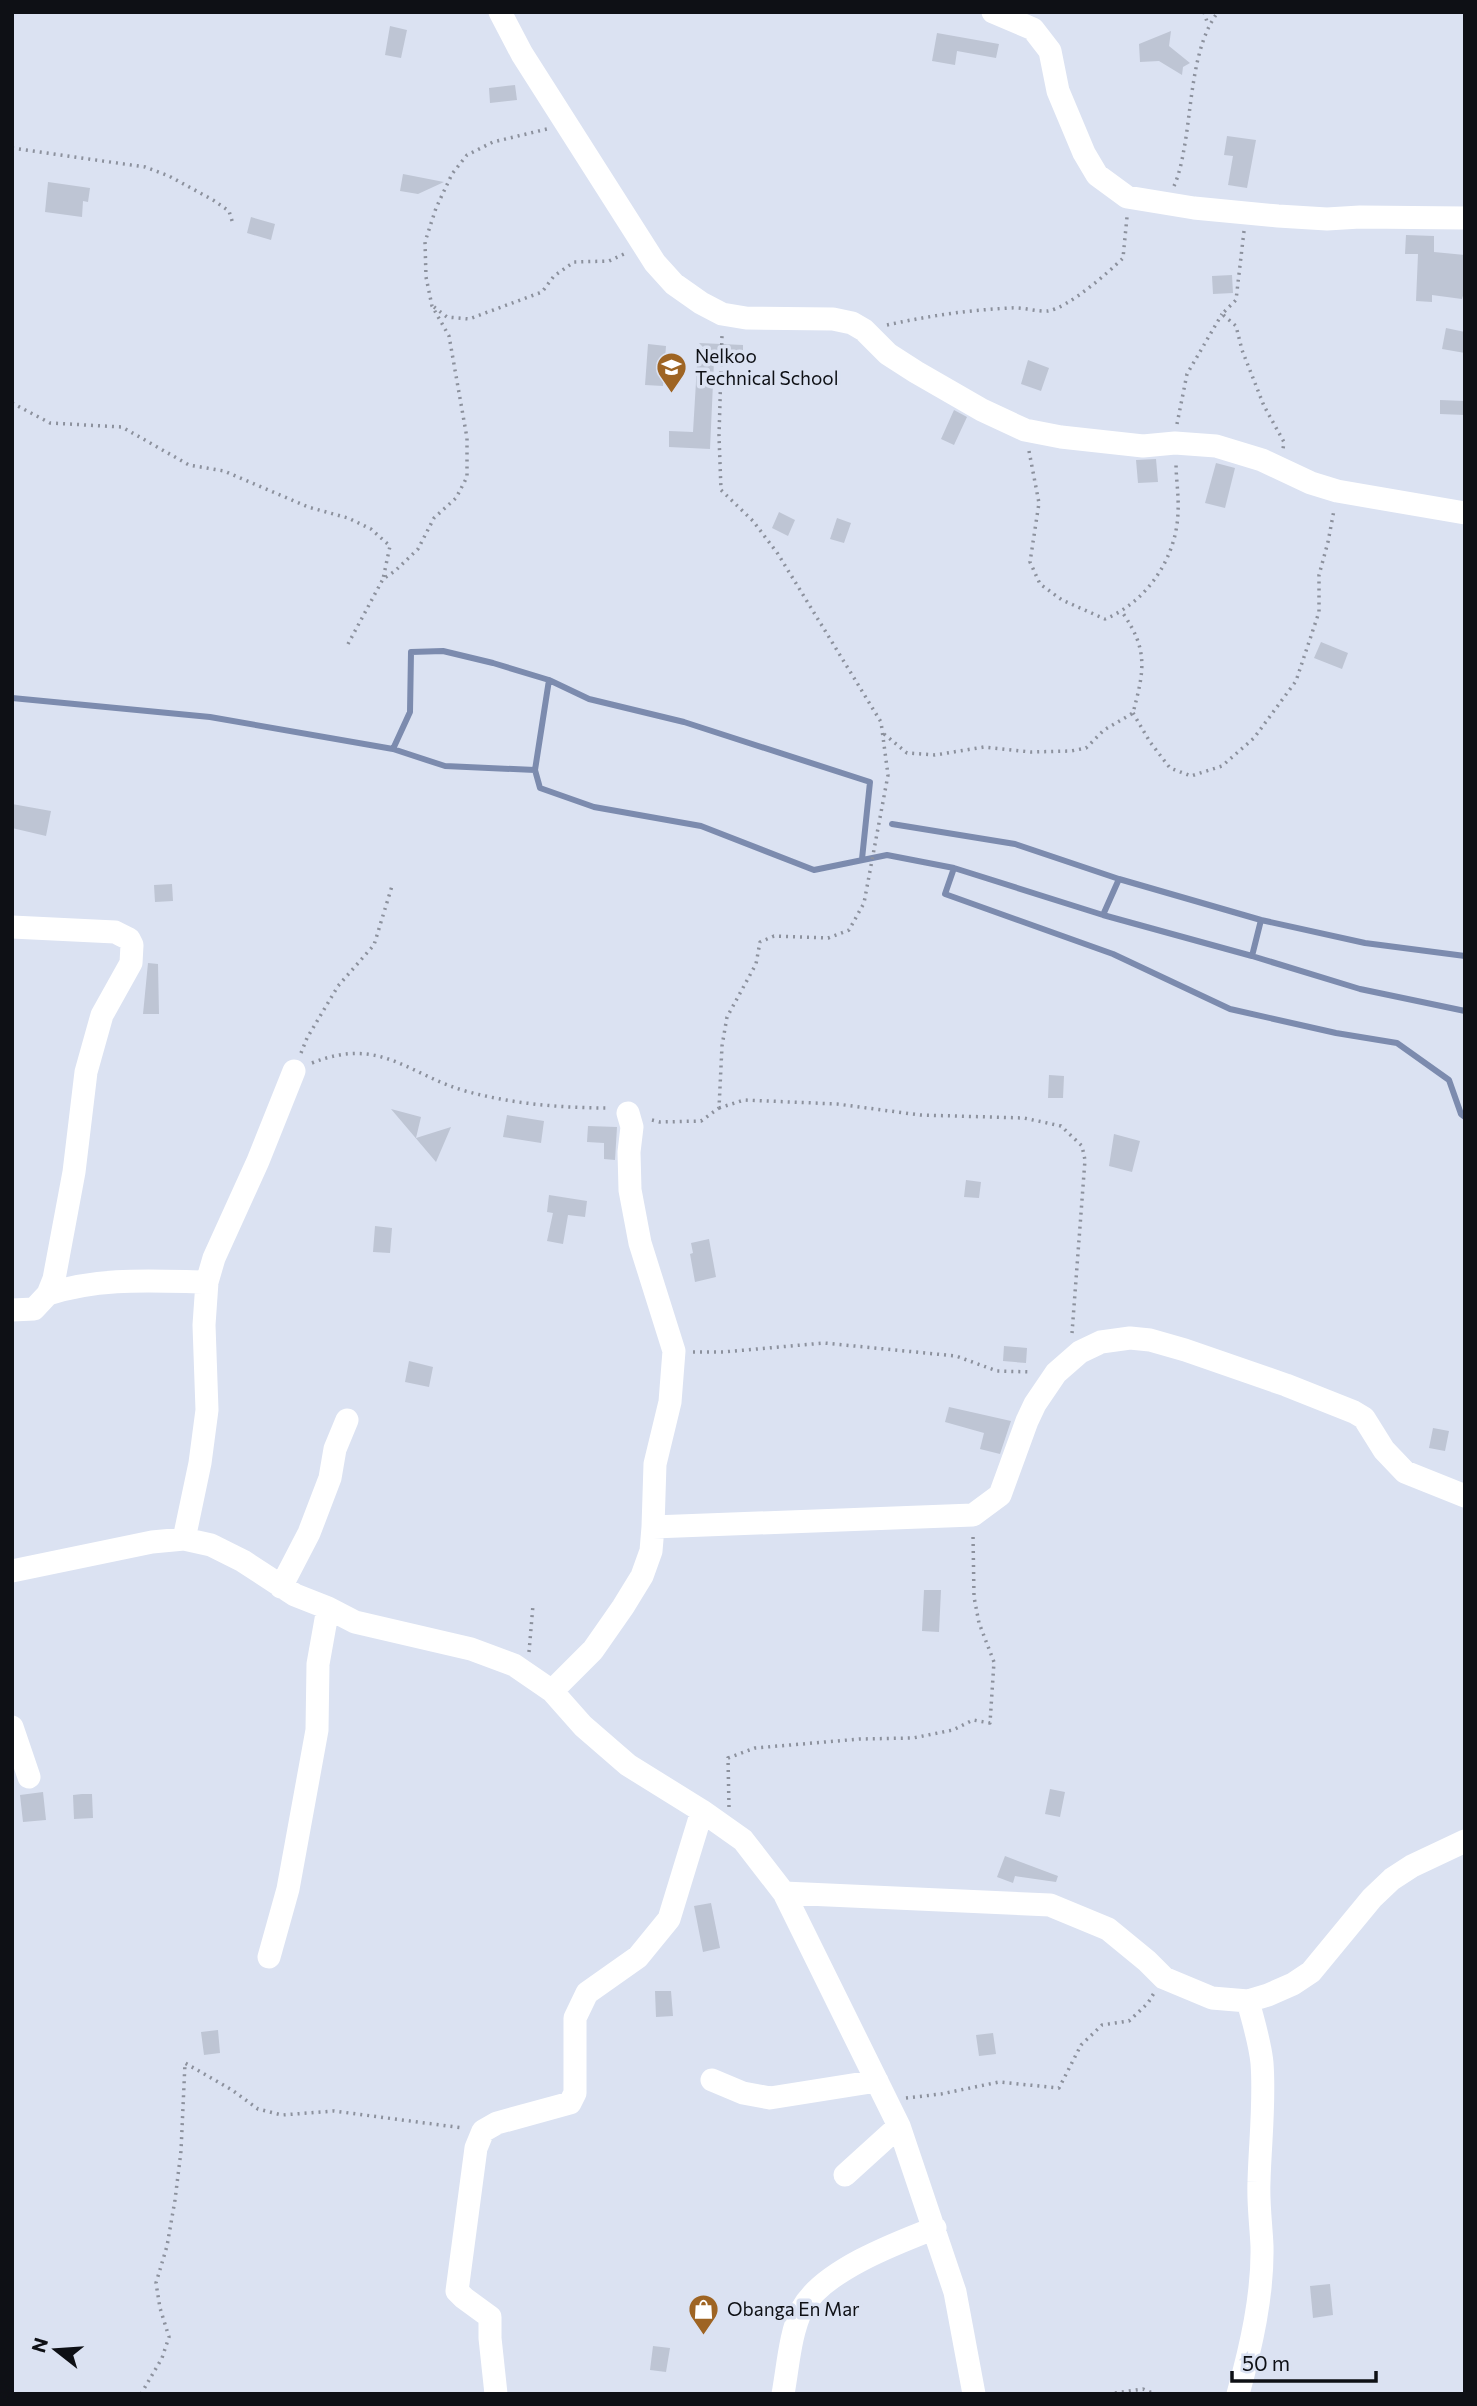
<svg xmlns="http://www.w3.org/2000/svg" width="1477" height="2406" viewBox="0 0 1477 2406" font-family="Commissioner,sans-serif">
<style>
.lines{fill:none;stroke-linecap:round;stroke-linejoin:round}
.stream{stroke:#7c8bae;stroke-width:6}
.building{fill:#bec5d4}
.path{stroke:#8c919d;stroke-width:3.5;stroke-dasharray:2 5;stroke-linecap:butt}
.minor{stroke:#fff;stroke-width:23}
.labels{text-anchor:middle;stroke-width:7;stroke-linejoin:round;paint-order:stroke}
.poi-label{font-size:19px;fill:#0e1015;stroke:#dbe2f2;text-anchor:start}
</style>
<rect width="100%" height="100%" fill="#dbe2f2"/>
<g class="lines">
<path class="stream" d="M12,698L210,717L393,749L410,712L411,652L443,651L493,663L549,680L589,699L684,722L870,782L862,859
M393,749L445,766L535,770L549,680
M535,770L540,788L594,807L701,826L814,870L887,855L954,868L1103,915L1252,956L1360,989L1465,1011
M892,824L1015,844L1119,879L1261,920L1365,943L1465,956
M954,868L945,894L1113,954L1230,1009L1336,1033L1397,1043L1449,1080L1461,1114L1465,1117
M1103,915L1119,879
M1252,956L1261,920"/>
</g>
<path class="building" d="M390,26L407,30L401,58L385,55Z
M1171,31L1169,46L1190,63L1183,67L1182,75L1159,61L1140,62L1139,44Z
M937,33L999,44L996,58L957,51L955,65L932,61Z
M515,85L517,100L490,103L489,88Z
M1227,136L1256,140L1247,188L1228,185L1233,156L1224,155Z
M403,174L444,182L418,194L400,191Z
M48,182L90,188L88,202L83,201L82,217L45,212Z
M251,217L275,224L271,240L247,233Z
M1406,235L1434,236V252L1465,255V289L1462,299L1432,295V302L1416,301L1418,254H1405Z
M1232,275L1233,293L1213,294L1212,276Z
M1446,328L1465,332V353L1442,349Z
M699,343L743,345V362L714,361L710,449L669,447V431L693,432L698,348H704Z
M648,344L666,346L663,386L645,385Z
M1028,360L1049,368L1041,391L1021,384Z
M1440,400L1465,401V415L1440,414Z
M954,410L967,417L954,445L941,439Z
M1156,459L1158,482L1138,483L1136,460Z
M1216,463L1235,468L1225,508L1205,503Z
M779,512L795,520L788,536L772,528Z
M837,518L851,523L844,543L830,539Z
M1321,642L1348,653L1342,669L1314,658Z
M12,804L51,811L46,836L12,828Z
M172,884L173,901L155,902L154,885Z
M148,963L158,964L159,1014H143Z
M1049,1075L1064,1076L1063,1098H1048Z
M391,1109L421,1117L416,1138L451,1127L436,1162Z
M507,1115L544,1121L541,1143L503,1137Z
M588,1126L617,1127L615,1160L604,1159V1143L587,1142Z
M1114,1134L1140,1141L1132,1172L1109,1166Z
M966,1180L981,1182L979,1198L964,1197Z
M549,1195L587,1201L585,1217L568,1215L563,1244L547,1241L553,1213L547,1212Z
M375,1226L392,1228L390,1253L373,1252Z
M709,1239L716,1277L695,1282L690,1254L693,1253L691,1243Z
M1004,1346L1027,1348L1026,1363L1003,1361Z
M409,1361L433,1367L429,1387L405,1382Z
M949,1407L1011,1421L1000,1454L980,1449L984,1433L945,1422Z
M1433,1428L1449,1431L1445,1451L1429,1448Z
M924,1590H941L939,1632L922,1631Z
M1050,1789L1065,1792L1060,1817L1045,1814Z
M43,1792L46,1820L23,1822L20,1795Z
M82,1794H92L93,1818L74,1819L73,1795Z
M1005,1856L1058,1876L1056,1882L1015,1876L1013,1883L997,1877Z
M711,1903L720,1948L703,1952L694,1906Z
M655,1991H671L673,2016L656,2017Z
M218,2030L220,2053L204,2055L201,2032Z
M993,2033L996,2054L979,2056L976,2035Z
M1330,2284L1333,2315L1313,2318L1310,2286Z
M653,2346L670,2348L666,2372L650,2370Z"/>
<g class="lines">
<path class="path" d="M1204,12L1208,25
M12,148L145,167L169,176L213,200L229,211L233,224
M1174,186C1179,175 1182,161 1184,149C1192,107 1192,46 1218,12
M1244,231L1236,300L1222,314L1236,326L1242,350L1264,406L1284,442L1283,449
M434,307L447,317L469,319L542,292L554,276L574,262L609,261L624,254
M887,325C928,316 968,310 1011,308C1023,307 1037,312 1048,311C1068,308 1109,272 1123,258L1127,217
M12,403L50,423L122,427L189,465L224,471L308,507L348,518L371,529L390,546L383,579
M1177,424L1187,374L1222,314
M1029,451L1039,503L1030,562L1040,584L1062,600L1105,619C1147,602 1177,557 1178,512C1179,496 1176,479 1176,463
M348,644L383,579L395,571L418,549L434,518L456,498L467,477V438L449,336L432,306L426,277L425,242L436,208L452,174L467,155L493,142L547,129
M1133,713L1150,742L1170,768L1191,776L1222,766L1254,738L1296,681L1319,612V575L1328,542L1334,510
M884,734L907,753L935,755L984,747L1031,752L1071,751L1086,748L1104,730L1133,713C1144,671 1149,650 1122,612
M301,1053L307,1038L338,986L374,945L392,886
M312,1063C381,1035 409,1076 469,1092C514,1104 563,1108 608,1108
M719,1108L744,1100L837,1104L920,1115L1024,1118L1061,1126L1082,1146L1085,1160L1072,1333
M652,1120L660,1122L701,1121L719,1108L722,1046L727,1017L756,964L760,942L774,936L828,938L849,930L864,903L888,775L881,722L778,554L753,521L721,490L719,436L722,335
M693,1352H723L824,1343L956,1356L997,1371L1032,1372
M529,1652L533,1605
M729,1807L728,1758L755,1748L860,1739L913,1738L953,1730L973,1720L990,1723L994,1662L979,1623L974,1597L973,1535
M906,2098L941,2094L999,2082L1059,2088L1081,2045L1102,2025L1129,2021L1148,2003L1154,1993
M141,2394L162,2358L169,2337L160,2308L156,2283L167,2246L175,2200L181,2151L185,2063L232,2090L258,2109L282,2115L334,2111L463,2128
M1108,2394L1143,2389L1155,2394"/>
<path class="minor" d="M500,12L522,54L655,263L674,284L701,303L722,314L746,318L833,319L852,323L864,330L888,354L916,372L982,410L1025,430L1061,437L1143,446L1175,443L1216,446L1262,460L1311,483L1337,491L1465,513
M993,12L1033,29L1050,51L1058,91L1084,153L1097,175L1127,197L1194,208L1278,216L1327,219L1360,217L1465,218
M12,927L115,932L129,939L132,945L131,963L102,1015L86,1072L74,1172L54,1279L48,1294L34,1309L12,1310
M628,1113L632,1127L629,1152L630,1190L640,1243L674,1351L670,1402L655,1464L653,1527
M48,1294C101,1277 152,1281 207,1282
M184,1539L200,1463L207,1410L204,1325L207,1282L214,1258L258,1161L294,1071
M12,1571L152,1542L184,1539L211,1545L243,1561L295,1595L328,1608L355,1622L471,1649L514,1665L552,1691L583,1726L628,1765L702,1811L743,1840L784,1893L899,2126L955,2292L974,2394
M281,1587L309,1533L330,1478L335,1449L347,1420
M552,1691L593,1650L623,1607L642,1576L651,1551L653,1527L973,1515L1000,1495L1027,1421L1035,1404L1056,1373L1080,1352L1101,1342L1130,1338L1150,1340L1185,1350L1286,1385L1354,1412L1364,1418L1384,1450L1405,1472L1465,1496
M12,1727L29,1777
M784,1893L1050,1905L1108,1929L1147,1961L1164,1978L1212,1998L1248,2001L1268,1995L1293,1984L1311,1972L1372,1898L1392,1879L1412,1866L1465,1841
M269,1957L288,1889L317,1730L318,1664L328,1608
M712,2080L743,2093L770,2098L877,2081
M845,2175L899,2126
M496,2394L490,2338V2317L464,2298L457,2291L476,2148L483,2131L497,2123L570,2103L575,2093V2018L587,1993L638,1957L669,1919L702,1811
M783,2394C788,2367 790,2333 802,2309C822,2271 896,2243 935,2228
M1238,2394C1251,2347 1263,2295 1262,2246C1261,2224 1258,2203 1259,2182C1260,2142 1265,2103 1262,2063C1260,2042 1253,2021 1248,2001"/>
</g>
<defs>
<symbol id="school-pin" viewBox="-11 -11 22 30"><path d="M0 17L-7.5 6A9.5 9.5 0 1 1 7.5 6Z" fill="#9e6423" stroke="#dbe2f2"/><path d="M0-5L7-2L0 1L-7-2ZM-4 1L0 2.5L4 1V4Q0 6-4 4Z" fill="#fff"/></symbol>
<symbol id="shop-pin" viewBox="-11 -11 22 30"><path d="M0 17L-7.5 6A9.5 9.5 0 1 1 7.5 6Z" fill="#9e6423" stroke="#dbe2f2"/><path d="M-5-2.5h2.3a2.7 3.5 0 0 1 5.4 0H5L5.5 6h-11ZM-1.5-2.5h3a1.5 2.3 0 0 0-3 0Z" fill="#fff"/></symbol>
</defs>
<g fill-rule="evenodd">
<use href="#school-pin" x="654" y="350" width="35" height="47"/>
<use href="#shop-pin" x="686" y="2292" width="35" height="47"/>
</g>
<g class="labels">
<g class="poi-label">
<text x="695" y="363">Nelkoo<tspan x="695" dy="22">Technical School</tspan></text>
<text x="727" y="2316">Obanga En Mar</text>
</g>
</g>
<rect width="1477" height="2406" fill="none" stroke="#0e1015" stroke-width="28"/>
<g transform="translate(56 2350) rotate(287)" stroke="#dbe2f2" stroke-width="5" paint-order="stroke">
<path d="M0-5L12 26L0 18L-12 26Z" fill="#0e1015"/>
<text y="-10" font-size="19" font-weight="bold" text-anchor="middle" fill="#0e1015">N</text>
</g>
<path d="M1232 2371v10h144v-10" fill="none" stroke="#0e1015" stroke-width="3.5"/>
<text x="1242" y="2371" font-size="21" fill="#0e1015" stroke="#dbe2f2" stroke-width="5" paint-order="stroke">50 m</text>
</svg>
